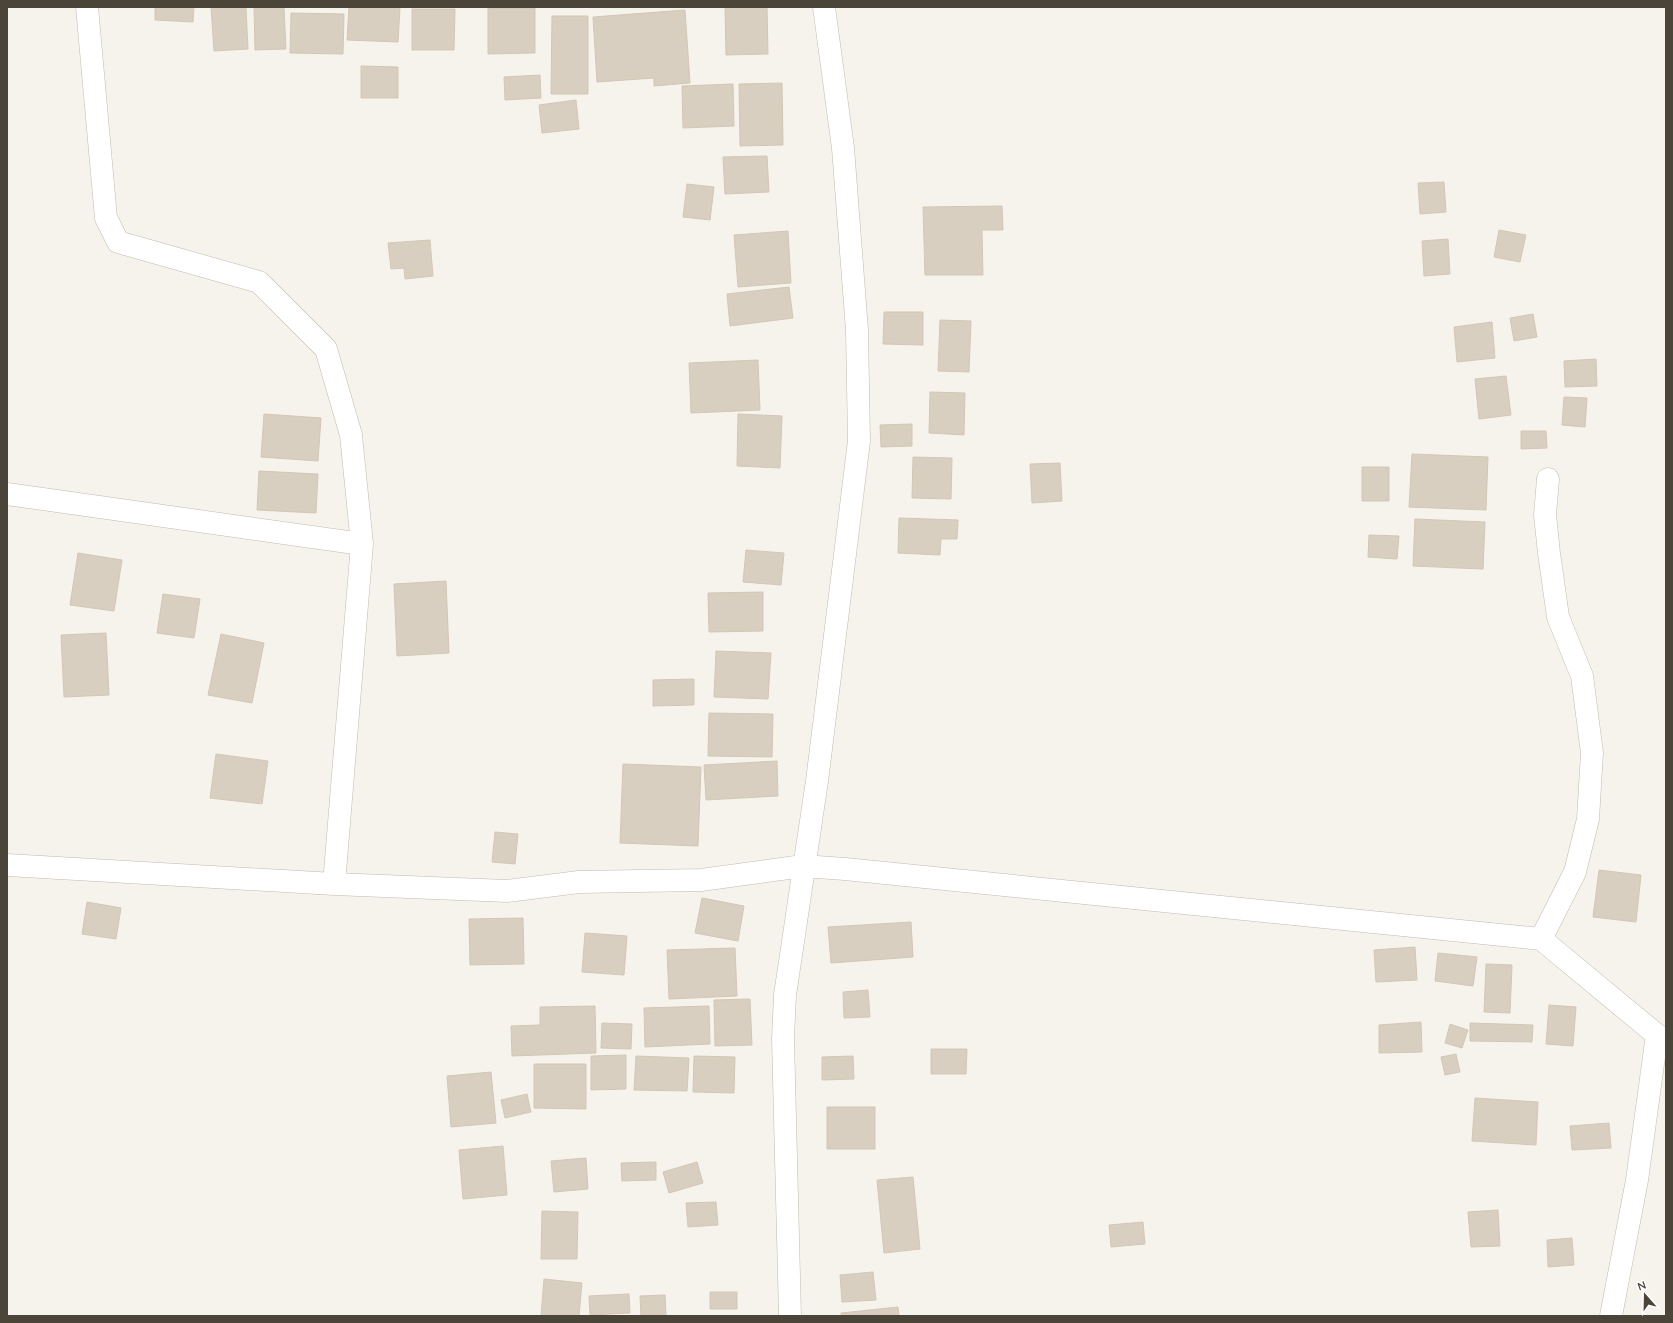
<svg xmlns="http://www.w3.org/2000/svg" width="1673" height="1323" viewBox="0 0 1673 1323" font-family="Quicksand,sans-serif">
<style>
.building{fill:#d8cfc1;stroke:#d3c7b4}
.lines{fill:none;stroke-linecap:round;stroke-linejoin:round}
.minor-casing{stroke:#c2bbae;stroke-width:23}
.minor{stroke:#fff;stroke-width:22}
</style>
<rect width="100%" height="100%" fill="#f6f3ec"/>
<path class="building" d="M155,7H194L193,22L155,20Z
M211,7H246L248,49L214,51Z
M254,7H284L286,49L255,50Z
M349,7H400L398,42L347,40Z
M725,7H767L768,54L726,55Z
M488,8H535V53L488,54Z
M412,9H455L454,50H412Z
M685,10L690,83L654,86V78L597,82L593,17Z
M291,13L344,14L343,54L290,53Z
M552,16H588V94H551Z
M361,66L398,67V98H361Z
M540,75L541,98L505,100L504,77Z
M782,83L783,145L740,146L739,84Z
M733,84L734,126L683,128L682,86Z
M576,100L579,129L542,133L539,105Z
M767,156L769,192L725,194L723,157Z
M1444,182L1446,212L1420,214L1418,183Z
M687,184L714,187L710,220L683,217Z
M1002,206L1003,230H982L983,275H925L923,207Z
M1499,230L1526,235L1520,262L1494,257Z
M788,231L791,283L738,287L734,235Z
M1448,239L1450,274L1424,276L1422,241Z
M430,240L433,276L405,279L404,268L391,269L388,243Z
M789,287L793,318L730,326L727,294Z
M884,312H923V345L883,344Z
M1533,314L1537,337L1514,341L1510,318Z
M940,320L971,321L969,372L938,371Z
M1492,322L1495,358L1457,362L1454,327Z
M1596,359L1597,386L1565,387L1564,361Z
M758,360L760,410L691,413L689,363Z
M1506,376L1511,415L1479,419L1475,379Z
M930,392L965,393L964,435L929,433Z
M1564,397L1587,398L1585,427L1562,425Z
M264,414L321,418L318,461L261,457Z
M738,414L782,416L780,468L737,466Z
M912,424V446L881,447L880,425Z
M1521,431H1546L1547,448L1521,449Z
M1412,454L1488,457L1486,510L1409,507Z
M913,457L952,458L951,499L912,498Z
M1060,463L1062,501L1032,503L1030,464Z
M1362,467H1389V501H1362Z
M259,471L318,474L316,513L257,510Z
M899,518L958,520L957,539H941L940,555L898,553Z
M1415,519L1485,522L1483,569L1413,566Z
M1369,535L1399,536L1397,559L1368,557Z
M746,550L784,553L781,585L743,582Z
M78,553L122,560L114,611L70,605Z
M446,581L449,653L397,656L394,584Z
M763,592V631L709,632L708,593Z
M163,594L200,599L194,638L157,633Z
M106,633L109,695L64,697L61,635Z
M221,634L264,643L252,703L208,695Z
M716,651L771,653L768,699L714,697Z
M694,679V705L653,706V680Z
M709,713L773,714L772,757L708,756Z
M216,754L268,761L262,804L210,798Z
M777,761L778,796L706,800L704,765Z
M623,764L701,767L698,846L620,843Z
M495,832L518,834L515,864L492,862Z
M1599,870L1641,875L1636,922L1593,917Z
M702,898L744,906L738,941L695,933Z
M87,902L121,908L116,939L82,934Z
M523,918L524,964L470,965L469,919Z
M911,922L913,957L831,963L828,927Z
M585,933L627,936L624,975L582,972Z
M1415,947L1417,980L1376,982L1374,950Z
M735,948L737,996L669,999L667,950Z
M1438,953L1477,957L1473,986L1435,981Z
M1486,964L1512,965L1510,1013L1484,1012Z
M868,990L870,1017L844,1018L843,992Z
M750,999L752,1045L715,1046L714,1000Z
M1549,1005L1576,1007L1573,1046L1546,1044Z
M595,1006L596,1053L512,1056L511,1026L540,1025V1007Z
M709,1006L710,1044L645,1047L644,1008Z
M1421,1022L1422,1052L1379,1053V1025Z
M602,1023L632,1024L631,1049L601,1048Z
M1470,1023L1533,1025L1532,1042L1470,1041Z
M1450,1024L1468,1030L1462,1048L1445,1043Z
M931,1049H967L966,1074H931Z
M1456,1054L1460,1072L1445,1075L1441,1057Z
M626,1055V1089L591,1090V1056Z
M636,1056L689,1058L687,1091L634,1090Z
M694,1056L735,1057L734,1093L693,1092Z
M853,1056L854,1079L822,1080V1057Z
M534,1064H586V1109L534,1108Z
M491,1072L496,1123L451,1127L447,1076Z
M527,1094L531,1112L505,1118L501,1100Z
M1475,1098L1538,1102L1536,1145L1472,1141Z
M827,1107H875V1149H827Z
M1609,1123L1611,1148L1572,1150L1570,1126Z
M503,1146L507,1195L463,1199L459,1150Z
M586,1158L588,1189L554,1192L551,1161Z
M656,1162V1180L622,1181L621,1163Z
M697,1162L703,1183L669,1193L663,1172Z
M913,1177L920,1249L884,1253L877,1180Z
M716,1202L718,1225L688,1227L686,1203Z
M1498,1210L1500,1246L1471,1247L1468,1212Z
M542,1211L578,1212L577,1259H541Z
M1143,1222L1145,1244L1111,1247L1109,1225Z
M1572,1238L1574,1265L1548,1267L1547,1240Z
M873,1272L876,1300L842,1302L840,1275Z
M544,1279L582,1283L579,1316H541Z
M710,1292H737V1309H710Z
M629,1294L630,1313L590,1315L589,1296Z
M665,1295L666,1316H641L640,1296Z
M898,1307L899,1316H841V1313Z"/>
<g class="lines">
<defs>
<path id="minor" d="M87,7L106,218L118,242L259,282L326,349L351,435L362,544L334,884
M7,494L362,544
M7,865L334,884L507,891L579,882L701,880L803,866L845,869L1541,939L1657,1035L1666,1039
M1541,939L1575,872L1588,819L1592,753L1582,676L1558,617L1549,553L1545,515L1548,479
M790,1316L783,1039L785,995L817,781L859,441L857,330L843,148L824,7
M1611,1316L1637,1180L1657,1035"/>
</defs>
<use href="#minor" class="minor-casing"/>
<use href="#minor" class="minor"/>
</g>
<rect width="1673" height="1323" fill="none" stroke="#4b4439" stroke-width="16"/>
<g transform="translate(1645 1295) rotate(340)" stroke="#ffffff" stroke-width="3" paint-order="stroke">
<path d="M0-3L7 15L0 10L-7 15Z" fill="#4b4439"/>
<text y="-6" font-size="11" font-weight="bold" text-anchor="middle" fill="#4b4439">N</text>
</g>
</svg>
